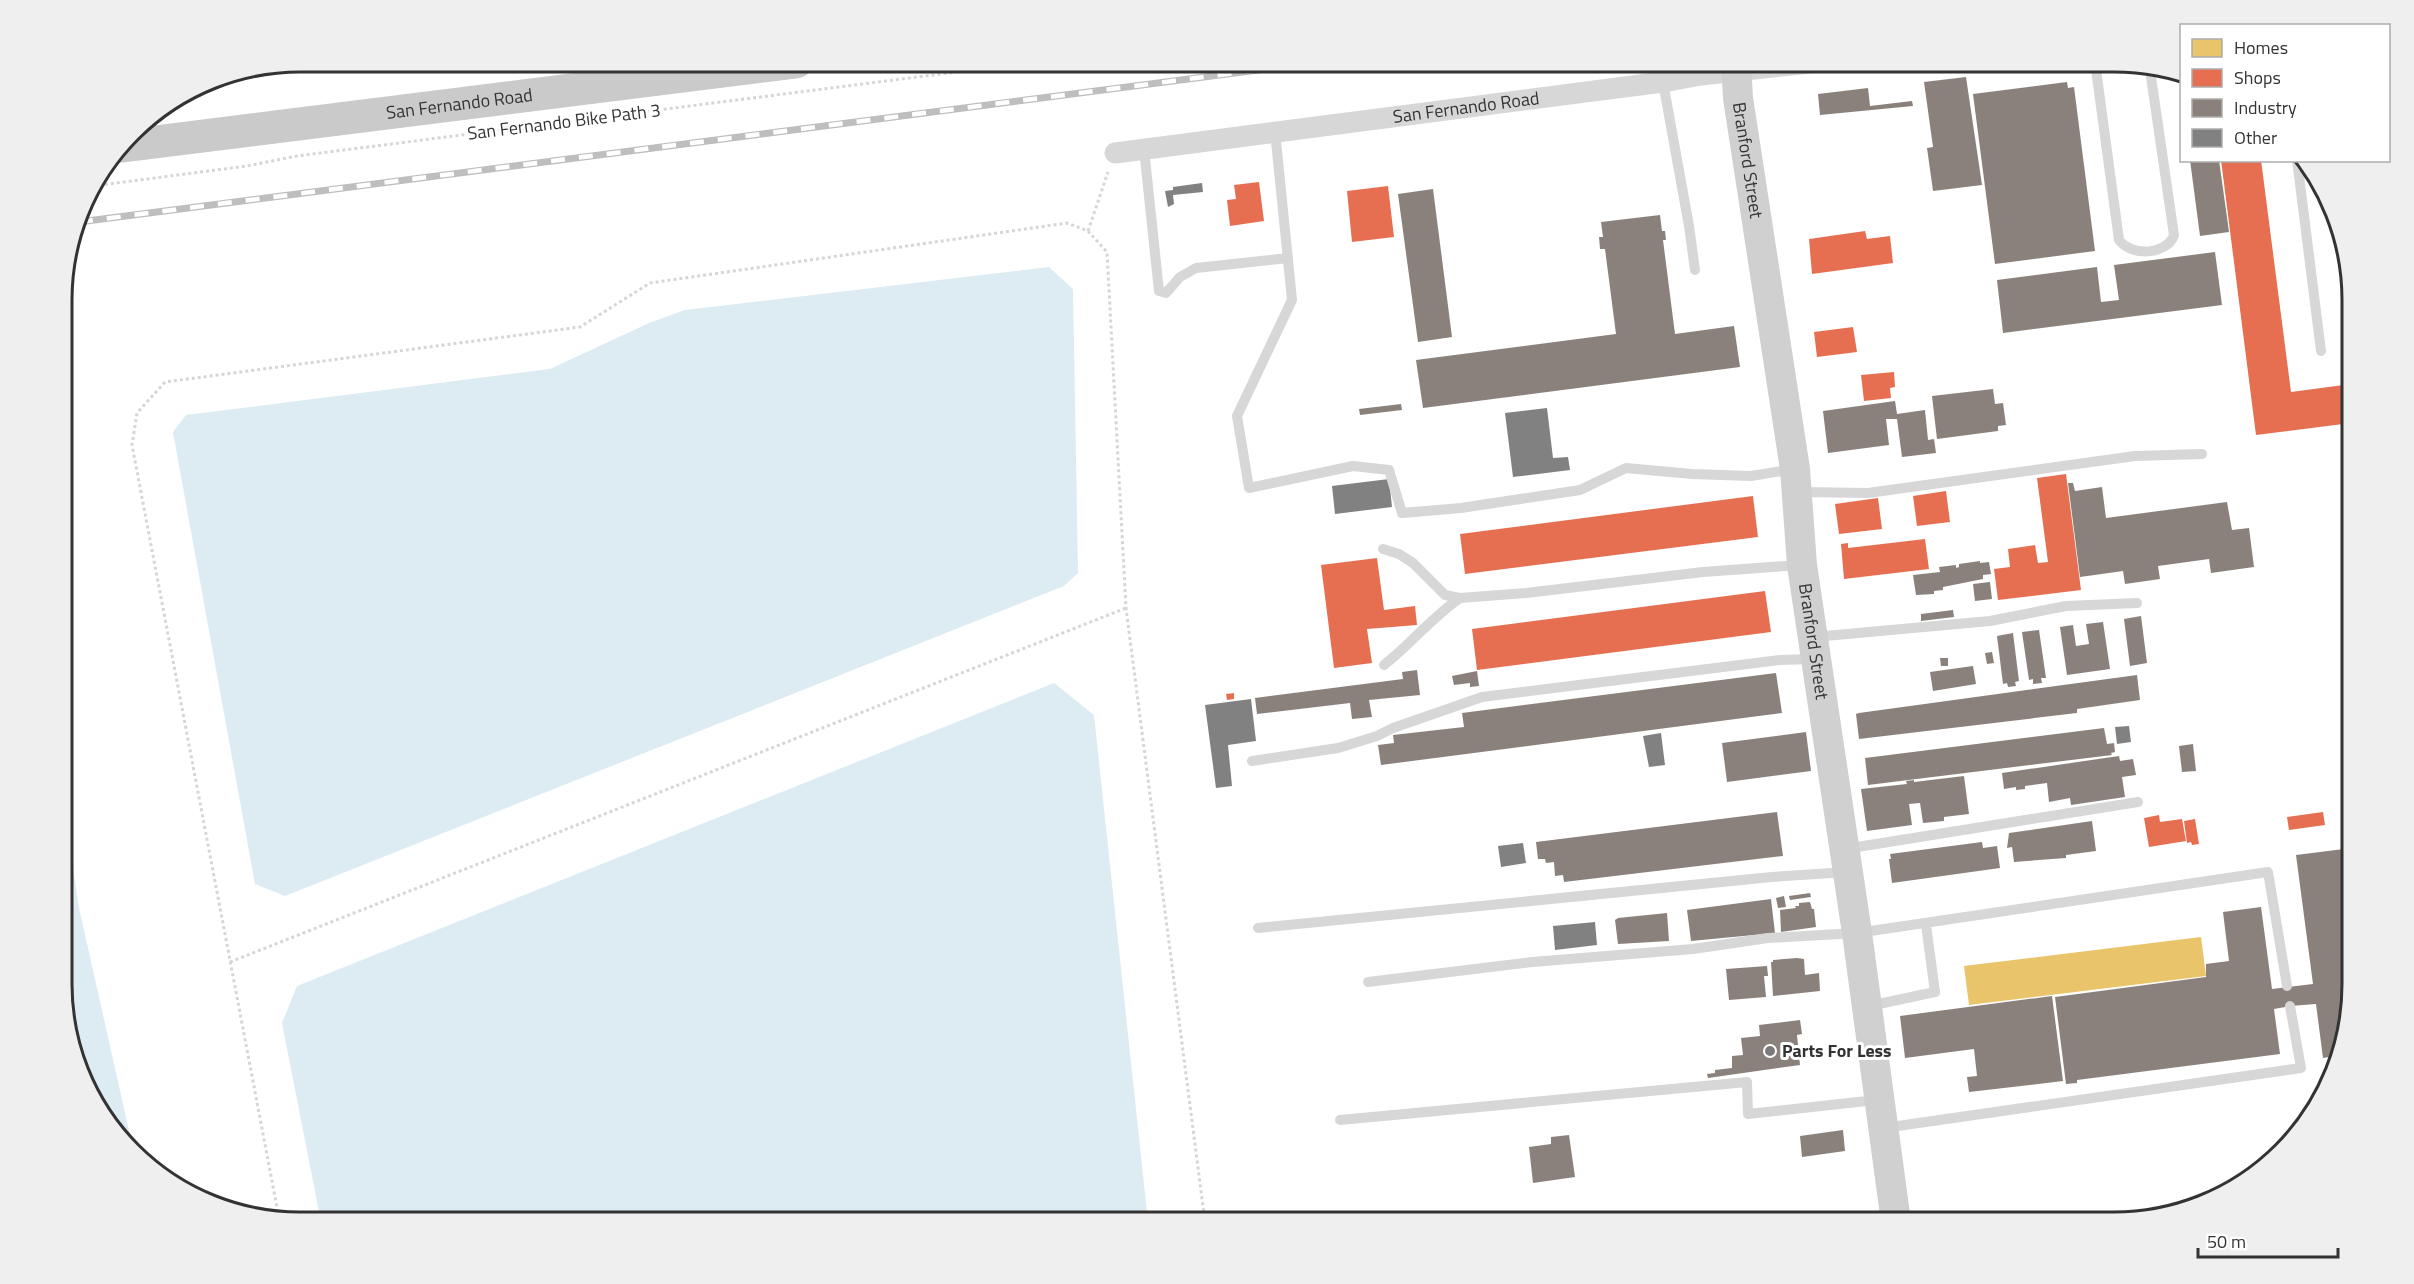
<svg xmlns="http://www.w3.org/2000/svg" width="2414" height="1284" viewBox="0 0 2414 1284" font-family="'Titillium Web',sans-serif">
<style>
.water{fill:#ddebf3}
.homes{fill:#e9c46a}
.shops{fill:#e76f51}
.industry{fill:#8a817c}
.building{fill:#818181}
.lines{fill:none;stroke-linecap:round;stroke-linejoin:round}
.path{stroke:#d6d6d6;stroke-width:3;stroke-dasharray:3 3;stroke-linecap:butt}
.service{stroke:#d7d7d7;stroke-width:10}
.minor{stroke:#d7d7d7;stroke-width:21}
.secondary{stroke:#d0d0d0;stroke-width:30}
.primary{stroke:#cacaca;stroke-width:33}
.rail-casing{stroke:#bebebe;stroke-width:7}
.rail{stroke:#fff;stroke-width:4.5;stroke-dasharray:14;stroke-linecap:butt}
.poi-dot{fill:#7a7a7a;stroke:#fff;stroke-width:2}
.labels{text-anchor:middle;stroke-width:6;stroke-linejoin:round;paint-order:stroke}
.street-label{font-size:18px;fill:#333;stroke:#fff}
.poi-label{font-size:18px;font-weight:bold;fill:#333;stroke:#fff;text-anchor:start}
.rim{fill:none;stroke:#333;stroke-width:3}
</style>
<rect width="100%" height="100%" fill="#fff"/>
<path class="water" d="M1049,267L1073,289L1078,573L1064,586L285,896L255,884L173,432L186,415L550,369L649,323L685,310Z
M1054,683L1094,715L1148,1222H321L282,1023L297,986Z
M63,800L79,908L134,1153L102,1117L64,1015Z"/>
<path class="homes" d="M2201,937L2206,976L1969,1005L1964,966Z"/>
<path class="shops" d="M2221,160H2261L2291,392L2351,384V423L2256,435Z
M1259,182L1264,221L1230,226L1227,200L1236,199L1234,185Z
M1388,186L1394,237L1352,242L1347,191Z
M1865,231L1867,239L1890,236L1893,263L1812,274L1809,239Z
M2343,249L2350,269L2351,304H2349Z
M1853,327L1857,352L1817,357L1814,332Z
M1894,372L1895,387L1890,388L1891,398L1864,401L1861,375Z
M2066,474L2081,590L1998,600L1994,569L2010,567L2008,549L2035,545L2038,563L2048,562L2037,478Z
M1946,491L1950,522L1917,526L1913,496Z
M1753,496L1758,537L1465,574L1460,534Z
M1878,498L1882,529L1839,534L1835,504Z
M1925,539L1929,569L1844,579L1841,544L1848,543V548Z
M1377,558L1384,610L1415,606L1417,625L1367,629L1372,663L1334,668L1321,565Z
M1765,591L1771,632L1477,670L1472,629Z
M1234,693V699L1227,700L1226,694Z
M2323,812L2325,825L2289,830L2287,817Z
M2159,815L2160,822L2182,819L2186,841L2149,847L2144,818Z
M2195,819L2199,844L2192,845L2191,842L2187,843L2184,821Z"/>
<path class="industry" d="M1966,77L1982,185L1933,191L1927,148L1933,147L1924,82Z
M2067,82L2068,88L2074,87L2095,251L1995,264L1973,94Z
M1868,88L1870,106L1912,101L1913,106L1820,115L1818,94Z
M2190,160H2219L2229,232L2200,236Z
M1433,189L1452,337L1418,342L1398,194Z
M1660,215L1662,231H1665L1666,240H1663L1675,334L1734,326L1740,367L1423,408L1416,360L1616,334L1605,249H1600L1599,237H1603L1601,222Z
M2215,252L2222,305L2003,333L1997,280L2097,267L2101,302L2119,300L2114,265Z
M1993,389L1995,404L2003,403L2006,425L1998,426V431L1937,439L1932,396Z
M1895,401L1897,414L1925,410L1928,440L1934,439L1936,453L1902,457L1897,419H1886L1889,445L1828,453L1823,411Z
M1401,404L1402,410L1360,415L1359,409Z
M2068,483H2073L2075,491L2102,487L2106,518L2227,502L2232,530L2249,528L2254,567L2211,573L2209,559L2158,566L2160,579L2125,584L2123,571L2080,577Z
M1980,561V563L1989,562L1991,574L1983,575V579L1943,587V590L1934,591V594L1916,595L1913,575L1940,572L1939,567L1956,565V568L1959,567V564Z
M1990,582L1992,599L1975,601L1973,584Z
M1953,610L1954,617L1921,621V614Z
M2141,616L2147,663L2130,666L2124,619Z
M2103,622L2110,669L2067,675L2060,627L2073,625L2076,646L2089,644L2086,624Z
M2039,630L2046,678H2041L2042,683L2033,684V679L2029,680L2022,632Z
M2013,633L2019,681L2015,682L2016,686L2008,687L2007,683L2003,684L1997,636Z
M1992,652L1994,663L1987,664L1985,653Z
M1940,658H1948V666H1941Z
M1973,666L1976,684L1933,691L1930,672Z
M1417,670L1420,695L1369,700L1372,717L1352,719L1350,703L1257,714L1255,698L1403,679L1402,672Z
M1477,671L1479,686L1470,687V683L1454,685L1452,676Z
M1776,673L1782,713L1381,765L1378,745L1394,743L1393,735L1464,727L1462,713Z
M2137,675L2140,700L2077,709V713L1859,739L1856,714L1859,713Z
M2104,728L2107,744L2114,743L2115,752L2111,753L2112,755L1868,785L1865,758Z
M1806,732L1811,771L1727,782L1722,743Z
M2193,744L2196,771L2182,772L2179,746Z
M2119,756L2120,761L2133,759L2136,775L2122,777L2125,797L2071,805L2070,798L2049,802L2047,783L2025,786V789L2016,790V787L2004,789L2002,773Z
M1964,776L1969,814L1944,817V821L1923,823L1920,803L1909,804L1912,825L1867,831L1861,789L1907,784L1906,781L1914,780V782Z
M1777,812L1783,856L1564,882L1563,875L1555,876L1554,862L1546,863L1545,859H1538L1536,842Z
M2092,821L2096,851L2066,855V858L2014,862L2012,847L2007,848L2009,833Z
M1982,842L1983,848L1997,846L2000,868L1892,883L1889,859H1891L1890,854Z
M2352,848V984L2336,1056L2323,1058L2316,1004L2290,1006L2274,1009L2280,1054L2077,1080V1083L2066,1084L2055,997L2206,977V964L2229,961L2223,912L2261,907L2272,989L2313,984L2296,855Z
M1810,893L1811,897L1790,900L1789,896Z
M1784,896L1786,907L1778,908L1776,898Z
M1771,899L1775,933L1691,941L1687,910Z
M1810,902L1812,909H1814L1816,927L1781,932L1780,910L1796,908L1795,906H1799V903Z
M1667,913L1669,941L1618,944L1615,920L1618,918Z
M1797,958L1804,959L1805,975L1819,973L1820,991L1773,996L1771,962H1773V960Z
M1767,966L1768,976H1764L1766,997L1729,1000L1726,969Z
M2052,996L2063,1081L1969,1092L1967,1077L1977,1076L1974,1049L1905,1058L1900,1016Z
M1800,1020L1802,1034L1797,1035L1800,1065L1708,1078L1707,1074L1715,1073V1070L1732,1068V1056L1743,1055L1741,1038L1760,1036L1759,1025Z
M1843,1130L1845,1151L1802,1157L1800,1136Z
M1569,1135L1575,1177L1533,1183L1529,1147L1551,1144V1137Z"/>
<path class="building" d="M1202,183L1203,192L1173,195L1174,204L1168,207L1165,191L1173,190V187Z
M1547,408L1553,458L1568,457L1570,470L1513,477L1505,413Z
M1389,479L1392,507L1335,514L1332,486Z
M1251,699L1256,741L1228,745L1232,786L1216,788L1205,705Z
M2129,726L2131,742L2117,744L2115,727Z
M1661,733L1665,765L1649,767L1643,736Z
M1523,843L1526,863L1501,867L1498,846Z
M1595,922L1597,945L1555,950L1553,926Z"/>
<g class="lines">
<path class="path" d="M93,186L247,166L297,156L1035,62
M1088,231L1108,172
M230,962L1126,608
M279,1218L132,445L137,413L165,382L580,327L650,283L1067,223L1088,231L1107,252L1126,608L1205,1222
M1769,1222L1789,1220L1797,1222"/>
<path class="service" d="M2095,62L2119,240C2132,257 2167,255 2174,235L2150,70
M1663,82L1689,226L1695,270
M1275,131L1292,300L1237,416L1249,488L1353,466L1389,470L1402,513L1461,508L1580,490L1626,468L1692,474L1751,476L1794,469
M1144,149L1159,291L1166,293L1180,277L1196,268L1288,258
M2297,160L2321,351
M1800,492L1868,493L2135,456L2202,454
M1383,549L1399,554L1413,563L1445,595L1460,598L1526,593L1703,572L1799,565
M1814,637L1990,621L2066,606L2137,603
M1384,665C1411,644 1432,617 1460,598
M1252,761L1338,748L1377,736L1393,728L1482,697L1780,660L1813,659
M1845,849L2138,802
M1258,928L1772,877L1847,872
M1368,982L1532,962L1693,949L1768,938L1857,933L2268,872L2287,986
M1869,1006L1935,992L1926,925
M1340,1120L1747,1082L1748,1114L1876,1100
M1884,1128L2301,1068L2290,1006"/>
<path class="minor" id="s1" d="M1115,153L1663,82L1701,75L1819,62"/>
<path class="secondary" id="s2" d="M1736,62L1738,98L1795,469L1802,565L1857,933L1896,1222"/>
<path class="primary" id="s3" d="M123,146L796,62"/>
<defs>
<path id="rail" d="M79,222L1320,62"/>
</defs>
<use href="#rail" class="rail-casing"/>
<use href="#rail" class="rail"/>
</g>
<circle class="poi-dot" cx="1770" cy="1051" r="6"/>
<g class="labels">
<g class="street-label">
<text dy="6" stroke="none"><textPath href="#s3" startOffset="339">San Fernando Road</textPath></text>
<text dy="6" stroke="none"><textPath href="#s1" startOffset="354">San Fernando Road</textPath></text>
<text transform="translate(564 122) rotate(-7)" y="6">San Fernando Bike Path 3</text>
<text dy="6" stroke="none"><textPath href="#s2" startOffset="99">Branford Street</textPath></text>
<text dy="6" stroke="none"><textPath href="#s2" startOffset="585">Branford Street</textPath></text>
</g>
<g class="poi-label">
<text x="1782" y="1057">Parts For Less</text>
</g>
</g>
<path d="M0 0H2414V1284H0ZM300 72H2114A228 228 0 0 1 2342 300V984A228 228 0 0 1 2114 1212H300A228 228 0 0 1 72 984V300A228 228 0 0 1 300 72Z" fill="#efefef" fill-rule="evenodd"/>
<path class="rim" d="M300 72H2114A228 228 0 0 1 2342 300V984A228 228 0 0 1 2114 1212H300A228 228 0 0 1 72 984V300A228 228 0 0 1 300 72Z"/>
<rect x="2180" y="24" width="210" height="138" fill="#ffffff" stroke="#adadad" stroke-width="1.5"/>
<rect x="2192" y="39" width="30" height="18" fill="#e9c46a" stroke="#adadad" stroke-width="1.5"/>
<text x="2234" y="54" font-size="18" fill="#333333">Homes</text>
<rect x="2192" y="69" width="30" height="18" fill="#e76f51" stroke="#adadad" stroke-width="1.5"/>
<text x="2234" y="84" font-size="18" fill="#333333">Shops</text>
<rect x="2192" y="99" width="30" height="18" fill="#8a817c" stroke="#adadad" stroke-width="1.5"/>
<text x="2234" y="114" font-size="18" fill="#333333">Industry</text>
<rect x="2192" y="129" width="30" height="18" fill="#818181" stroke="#adadad" stroke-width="1.5"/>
<text x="2234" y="144" font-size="18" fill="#333333">Other</text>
<path d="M2198 1248v9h140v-9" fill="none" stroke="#333333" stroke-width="3"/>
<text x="2207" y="1248" font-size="18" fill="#333333" stroke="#ffffff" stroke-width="4.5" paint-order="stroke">50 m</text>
</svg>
